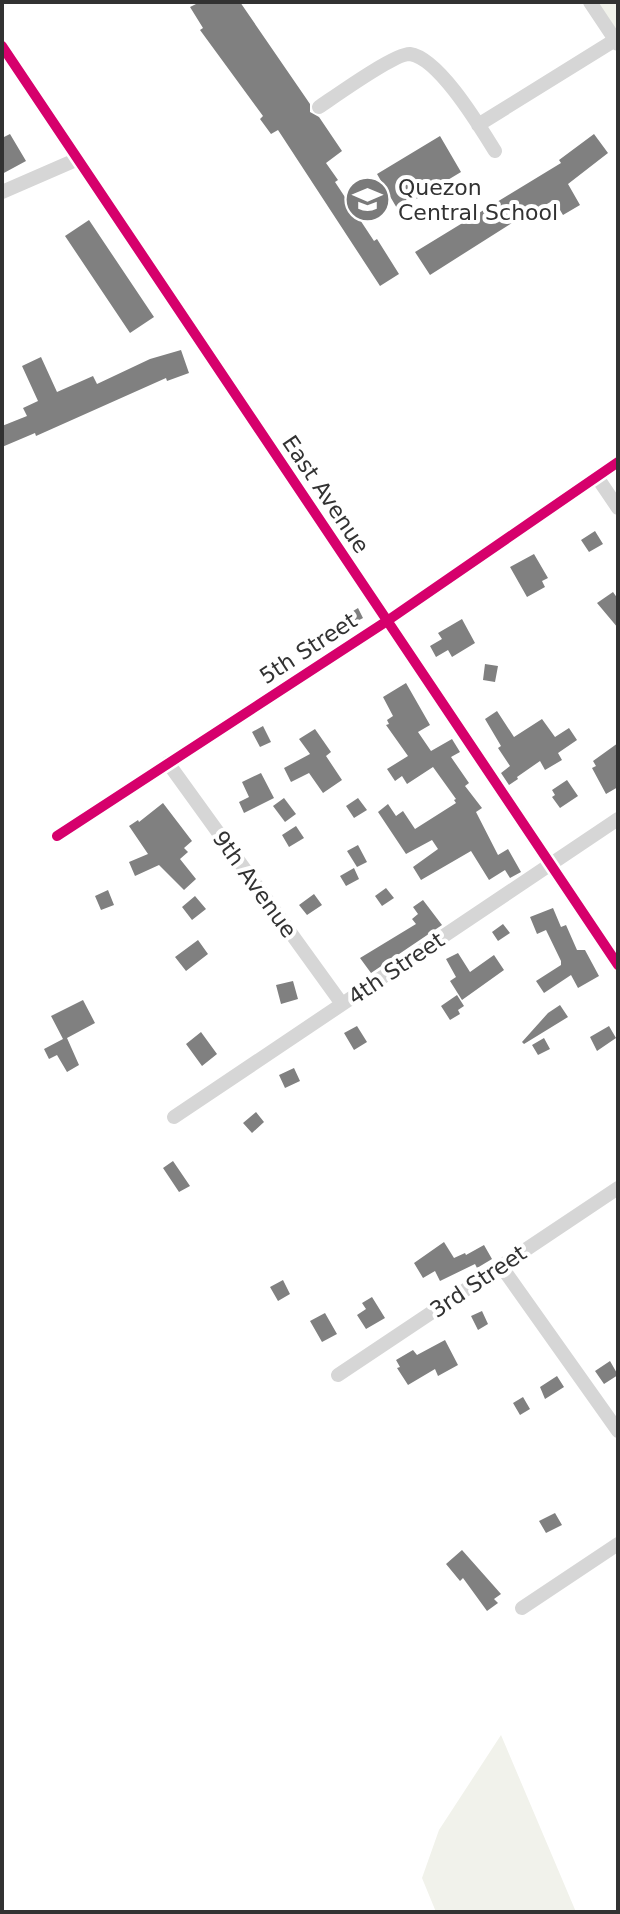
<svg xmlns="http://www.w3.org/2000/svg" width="620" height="1914" viewBox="0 0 620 1914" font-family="'DejaVu Sans',sans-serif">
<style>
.green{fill:#f1f2eb}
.building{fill:#808080}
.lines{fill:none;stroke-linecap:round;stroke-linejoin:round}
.minor{stroke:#d6d6d6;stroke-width:14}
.cycleway-casing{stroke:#fff;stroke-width:15}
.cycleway{stroke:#d6006c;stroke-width:10}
.labels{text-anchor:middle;stroke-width:8;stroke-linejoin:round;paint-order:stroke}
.poi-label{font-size:22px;fill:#323232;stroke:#fff;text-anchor:start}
.street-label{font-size:22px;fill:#323232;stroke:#fff}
</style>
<rect width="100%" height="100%" fill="#fff"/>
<path class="green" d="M591,2H618V39Z
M501,1735L576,1912H436L422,1878L439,1830Z"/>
<path class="building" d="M200,2H240L310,104V112L319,117L342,151L326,163L338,180L335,182L374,241L377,239L399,274L380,286L278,130L271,134L260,119L263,116L200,30L203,28L190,7Z
M10,134L26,161L2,174V138Z
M594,134L608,153L568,184L580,205L563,215L554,200L538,209L537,207L430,275L415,252L561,163L559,160Z
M440,136L461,172L398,210L377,174Z
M89,220L154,317L130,333L65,236Z
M181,350L189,373L167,381L166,378L36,436L35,433L2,447V426L27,416L23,408L38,401L22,366L41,357L57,392L93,376L97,384L150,359Z
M595,531L603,544L589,552L581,540Z
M534,554L548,578L542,581L545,587L527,597L510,567Z
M613,592L618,599V628L597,603Z
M358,608L363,618L350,625L345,616Z
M462,619L475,643L452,657L448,650L436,657L430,646L442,639L438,633Z
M485,664L498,666L495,682L483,680Z
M406,683L430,725L418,732L431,751L452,739L460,752L451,757L469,783L465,786L482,808L476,812L498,855L508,849L521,872L510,878L505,870L489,880L471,851L421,880L413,867L438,849L432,840L406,854L378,812L388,804L396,816L403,811L415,829L456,803L454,800L456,799L433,767L407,784L402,776L395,781L387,769L408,756L386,725L389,724L387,720L393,716L383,697Z
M497,711L514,737L542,719L555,737L569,728L577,740L558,753L562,760L545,770L540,761L517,777L518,779L509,785L501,773L510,766L498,748L501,746L485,719Z
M263,726L271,742L260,747L252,732Z
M315,729L331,752L326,756L342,780L323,793L309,773L291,782L284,768L310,754L299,739Z
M618,743V787L606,794L592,768L596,766L593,761Z
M261,773L274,798L244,813L239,802L249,797L242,782Z
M567,780L578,796L560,808L552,797L555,795L552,790Z
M284,798L296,814L285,822L273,806Z
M358,798L367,810L354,818L346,806Z
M163,803L192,841L184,848L188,852L180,859L196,879L184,890L159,865L135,876L129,862L148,854L129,826L138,820L139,822Z
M296,826L304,838L289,847L282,835Z
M358,845L367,862L357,867L347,851Z
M354,868L359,879L346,886L340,876Z
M386,888L394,898L382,906L375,896Z
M108,890L114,905L101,910L95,896Z
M314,894L322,905L307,915L299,905Z
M195,896L206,909L192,920L182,907Z
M423,900L442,925L371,973L360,958L416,924L412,919L418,914L413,907Z
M553,908L561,927L566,925L577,950H585L599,976L578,988L571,975L544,993L536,981L561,965V961L546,930L537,934L530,917Z
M503,924L510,933L498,941L492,932Z
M198,940L208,954L186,971L175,957Z
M458,953L470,972L494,955L504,970L462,1000L450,981L456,977L446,959Z
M293,981L298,999L281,1004L276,985Z
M457,995L464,1006L458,1010L460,1014L450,1020L441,1006Z
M83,1000L95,1023L67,1038L79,1065L67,1072L57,1055L49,1059L44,1049L63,1039L51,1016Z
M560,1005L568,1017L524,1044L522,1042L548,1013Z
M357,1026L367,1042L354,1050L344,1033Z
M609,1026L616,1038L597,1051L590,1037Z
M201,1032L217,1054L202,1066L186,1044Z
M544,1038L550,1049L538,1055L532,1045Z
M294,1068L300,1081L285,1088L279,1075Z
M256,1112L264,1122L252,1133L243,1123Z
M173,1161L190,1186L179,1192L163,1168Z
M444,1242L454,1258L465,1253L466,1255L484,1245L492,1259L477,1268L475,1264L440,1281L435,1271L423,1278L414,1263Z
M283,1280L290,1294L278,1301L270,1287Z
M372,1297L385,1318L366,1329L357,1315L366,1309L362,1303Z
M482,1311L488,1324L478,1330L471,1316Z
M325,1313L337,1334L322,1342L310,1321Z
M445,1340L458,1365L438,1376L435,1369L408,1385L397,1368L400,1367L396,1360L413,1350L417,1355Z
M610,1361L618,1375L604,1384L595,1371Z
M557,1376L564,1387L545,1399L540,1387Z
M523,1397L530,1409L520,1415L513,1403Z
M555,1513L562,1525L546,1533L539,1521Z
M462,1550L501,1594L494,1599L498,1603L487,1611L463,1578L460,1581L446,1564Z"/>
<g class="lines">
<path class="minor" d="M590,2L618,44
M2,46L618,965
M319,107C334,97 395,53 410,54C439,58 480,127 495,151
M478,125L615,40
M2,192L78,159
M597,477L618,508
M168,763L342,1004
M57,836L387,621L618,462
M174,1117L618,819
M501,1266L618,1431
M338,1375L618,1188
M522,1608L618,1544"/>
<defs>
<path id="cycleway" d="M2,46L618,965
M57,836L387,621L618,462"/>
</defs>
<use href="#cycleway" class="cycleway-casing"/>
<use href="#cycleway" class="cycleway"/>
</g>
<defs>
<symbol id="school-disc" viewBox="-11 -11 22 22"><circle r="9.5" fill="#7a7a7a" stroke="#fff"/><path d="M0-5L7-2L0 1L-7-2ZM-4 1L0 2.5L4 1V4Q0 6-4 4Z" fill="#fff"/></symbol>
</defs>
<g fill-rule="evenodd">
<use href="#school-disc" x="342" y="174" width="51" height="51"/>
</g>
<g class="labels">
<g class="poi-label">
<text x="398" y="195">Quezon<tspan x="398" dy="25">Central School</tspan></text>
</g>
<g class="street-label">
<text transform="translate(326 494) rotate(56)" y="8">East Avenue</text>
<text transform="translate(308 648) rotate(-33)" y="8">5th Street</text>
<text transform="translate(255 884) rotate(54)" y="8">9th Avenue</text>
<text transform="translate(396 968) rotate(-34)" y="8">4th Street</text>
<text transform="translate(478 1281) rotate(-34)" y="8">3rd Street</text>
</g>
</g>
<rect width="620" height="1914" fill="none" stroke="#323232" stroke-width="8"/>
</svg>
